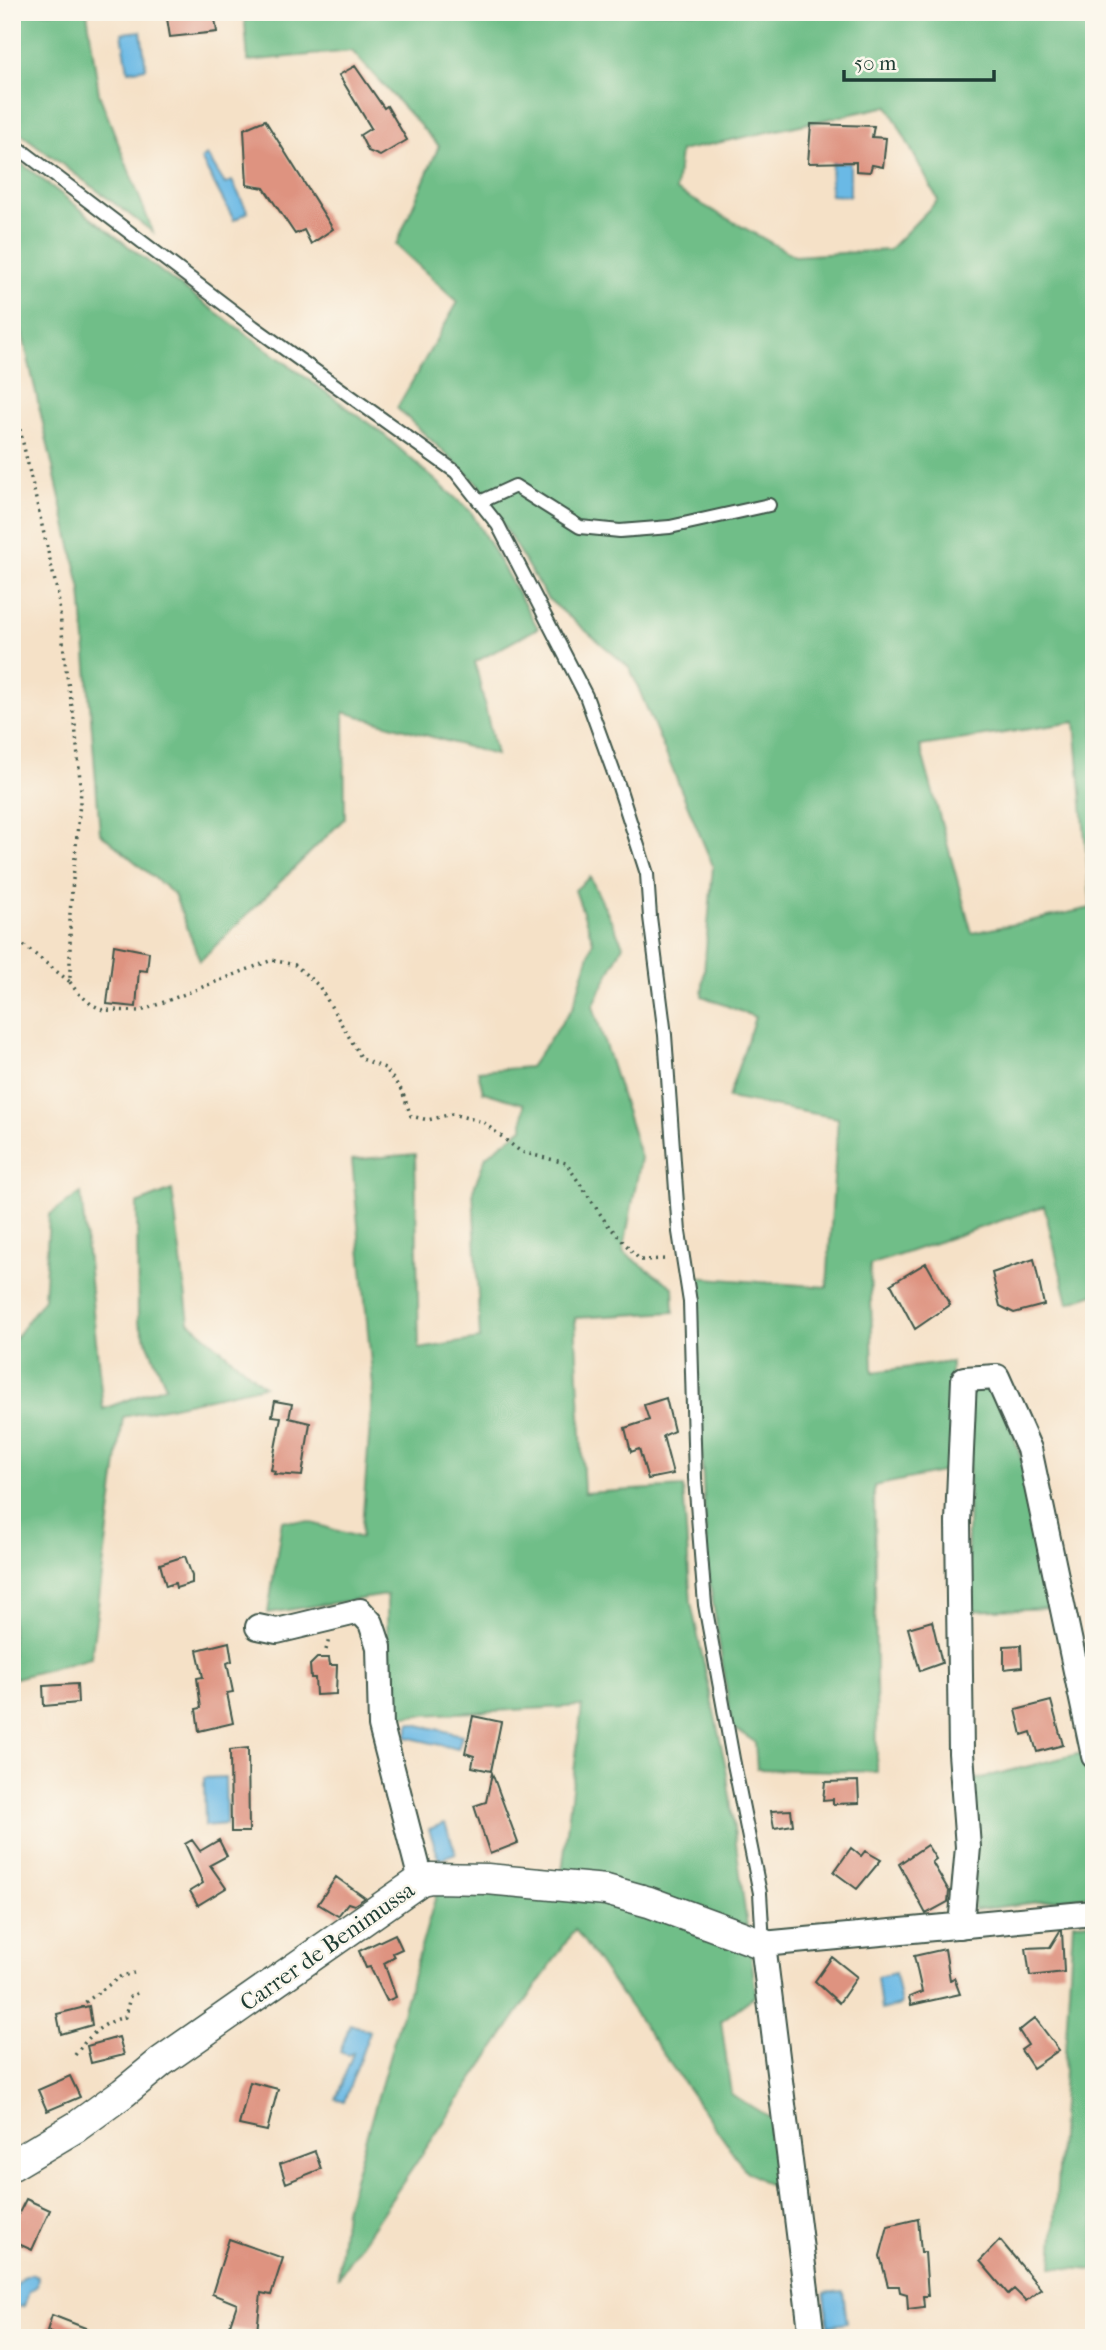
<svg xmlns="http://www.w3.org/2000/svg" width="1106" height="2350" viewBox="0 0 1106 2350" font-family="'IM FELL French Canon',serif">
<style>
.forest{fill:#70be88;stroke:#487e5e;stroke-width:2;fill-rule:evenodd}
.water{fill:#6bb9e5;stroke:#457b8c;stroke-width:2}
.building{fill:#de9380}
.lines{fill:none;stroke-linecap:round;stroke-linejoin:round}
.service-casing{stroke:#3f564a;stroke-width:16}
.minor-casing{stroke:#3f564a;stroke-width:28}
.tertiary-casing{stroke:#3f564a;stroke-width:33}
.path{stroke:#3f564a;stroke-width:3.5;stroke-dasharray:2 5;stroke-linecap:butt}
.service{stroke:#fff;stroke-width:12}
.minor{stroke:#fff;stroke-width:24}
.tertiary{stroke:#fff;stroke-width:30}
.labels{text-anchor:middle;stroke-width:5;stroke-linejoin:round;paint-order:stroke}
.street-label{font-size:23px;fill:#1f3d34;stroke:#fbf7ec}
</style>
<rect width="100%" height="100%" fill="#fbf7ec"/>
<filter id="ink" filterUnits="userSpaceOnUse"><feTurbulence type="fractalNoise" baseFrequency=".0143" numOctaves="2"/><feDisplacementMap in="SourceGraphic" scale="14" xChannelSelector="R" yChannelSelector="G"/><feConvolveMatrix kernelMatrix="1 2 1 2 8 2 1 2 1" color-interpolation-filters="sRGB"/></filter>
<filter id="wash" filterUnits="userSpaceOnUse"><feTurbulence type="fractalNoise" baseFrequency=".00686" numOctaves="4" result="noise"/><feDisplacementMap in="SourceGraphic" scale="28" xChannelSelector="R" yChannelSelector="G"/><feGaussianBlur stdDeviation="1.57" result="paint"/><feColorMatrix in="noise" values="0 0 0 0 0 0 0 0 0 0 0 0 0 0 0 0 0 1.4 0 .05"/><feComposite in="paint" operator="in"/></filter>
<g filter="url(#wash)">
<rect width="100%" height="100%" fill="#f5e1c7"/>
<path class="forest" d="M12,12H87L99,94L153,232L12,127Z
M244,12H1094V1294L1068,1303L1044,1206L870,1265L873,1372L951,1362V1470L874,1486L877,1772L757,1769L755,1742L732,1727L707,1563L693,1277L827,1287L838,1118L728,1098L755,1017L702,996L713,866L630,668L547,598L479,485L397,408L458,302L396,245L439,146L352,51L248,61ZM888,106L938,200L889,250L795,256L676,190L680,151ZM1075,722L1091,908L972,933L920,746Z
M12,156L172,280L382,433L471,512L538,628L475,662L496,755L344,712L345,818L200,961L174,894L100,833L81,590L12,288Z
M590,877L623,945L593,1006L641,1158L623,1252L673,1287L674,1312L575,1318L584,1493L683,1487L691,1603L726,1768L747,1926L562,1872L582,1706L388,1717L387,1595L268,1613L282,1520L309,1522L361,1538L373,1386L352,1160L415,1154L419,1349L480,1339L473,1190L486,1156L523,1128L524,1104L483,1092L478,1071L530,1067L573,1007L593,941L575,890Z
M172,1190L189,1322L264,1386L123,1417L91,1658L12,1679V1342L44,1299L49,1215L81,1193L103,1409L166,1386L138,1321L137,1204Z
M996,1383L1027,1476L1052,1608L967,1611L970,1385Z
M1086,1752L1094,1789V1895L974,1910L973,1780Z
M437,1892L560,1895L658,1914L751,1954L756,1995L721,2021L731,2094L772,2119L782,2193L746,2171L575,1929L338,2278L345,2210Z
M1094,1922V2270L1052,2267L1073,1923Z"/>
<path class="water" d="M141,31L146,68L128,71L122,33Z
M207,155L225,184L232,181L248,212L234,220L201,159Z
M850,162V196L830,195L832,163Z
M410,1723L462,1735L458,1749L406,1737Z
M225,1777L226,1824L205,1826L204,1778Z
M445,1823L456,1853L439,1859L429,1829Z
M895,1973L901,2005L881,2010L877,1977Z
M350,2024L370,2031L344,2102L336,2099L353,2053L347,2055L340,2052Z
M31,2274L38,2277L37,2286L29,2292L24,2306L15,2307L12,2305V2292L22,2277Z
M843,2291L847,2323L828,2326L825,2293Z"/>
<g id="blocks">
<path class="building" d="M166,12H214L217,32L170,37Z
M355,66L384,108L387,106L407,140L380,156L368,151L360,135L371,128L339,75Z
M265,120L333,229L311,244L304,230L295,234L264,188L247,185L244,129Z
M811,124L874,126L872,137L886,138L883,167L872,165L870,172L856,171V162L808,163Z
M114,945L149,952L147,971L139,970L136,1007L107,1004Z
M1034,1259L1044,1305L1014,1313L1000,1306L992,1273Z
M926,1263L950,1305L915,1329L891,1284Z
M666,1398L674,1431L663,1436L673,1474L648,1479L639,1449L631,1452L625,1428L649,1420L644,1405Z
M275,1401L292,1404L289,1418L310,1423L302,1476L274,1474L275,1471L271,1470L281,1417L272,1416Z
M185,1556L192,1576V1583L176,1588L175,1583L166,1586L160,1564Z
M932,1621L942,1663L920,1671L908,1628Z
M229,1642L232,1661L227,1663L233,1692L227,1693L233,1723L199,1731L196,1709L201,1708L197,1678L203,1677L197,1650Z
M1021,1645L1022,1667L1004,1669V1646Z
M317,1658H329L330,1665H337L336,1694L316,1695L315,1678H311L310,1665Z
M77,1684L78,1703L44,1706L43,1686Z
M1051,1701L1063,1745L1037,1752L1031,1732L1022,1735L1016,1710Z
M473,1716L501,1722L491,1771L472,1767L474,1756L465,1753Z
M248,1748L249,1832H231L230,1750Z
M492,1773L518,1843L490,1854L474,1806L486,1802Z
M858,1781L859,1803L833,1804V1799L823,1800L825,1782Z
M791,1810L793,1825L774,1828L771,1811Z
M192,1840L200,1851L219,1840L227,1856L210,1865L226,1888L198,1905L190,1891L203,1883L185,1844Z
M927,1845L936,1859L932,1862L949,1891L948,1902L926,1914L899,1864Z
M851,1848L861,1856L865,1851L881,1860L857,1889L834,1872Z
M336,1877L365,1898L354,1905L348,1903L338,1916L318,1904Z
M1060,1931H1062L1064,1972L1030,1976L1026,1948L1050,1947Z
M395,1934L402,1949L393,1953L395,1957L384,1963L396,1997L387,2001L370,1967L366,1968L359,1951Z
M945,1949L950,1980L954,1978L960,1994L911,2005L909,1997L922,1992L914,1956Z
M832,1957L857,1977L839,2003L815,1981Z
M89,2006L92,2025L61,2034L57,2014Z
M1035,2018L1059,2050L1033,2068L1021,2050L1028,2045L1019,2031Z
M119,2037L124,2055L91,2063L87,2046Z
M70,2076L80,2097L47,2111L38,2090Z
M250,2082L278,2089L267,2131L239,2125Z
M315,2151L321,2169L286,2183L280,2164Z
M26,2199L50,2210L32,2250L12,2241V2227Z
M918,2219L921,2252H925L928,2296H923L924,2307L908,2309L907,2294L900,2292L899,2286H888L880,2256L888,2226Z
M229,2239L283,2258L271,2295L261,2293L257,2332L229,2328L237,2304L212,2294Z
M1000,2240L1041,2289L1026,2301L1014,2289L1008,2294L980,2261Z
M52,2315L106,2336V2338H51L53,2333L47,2331Z"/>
</g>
</g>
<g filter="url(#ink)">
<use href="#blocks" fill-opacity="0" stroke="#3f564a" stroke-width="2"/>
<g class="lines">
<defs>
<path id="service" d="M12,143L254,327L456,472L498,525L586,696L619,787L647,874L650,917L665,1035L679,1232L690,1302L695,1478L705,1605L733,1759L760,1893L763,1943
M480,502L515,486L580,527L620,531L670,527L769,505"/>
<path id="minor" d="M258,1627L277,1631L360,1611L371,1623L379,1647L381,1726L421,1880
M961,1926L968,1847L961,1753L958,1522L964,1379L997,1377L1029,1449L1094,1756
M812,2338L763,1944L1094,1913"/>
<path id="tertiary" d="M12,2165L76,2127L123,2093L162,2061L421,1880L431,1878L487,1879L606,1890L649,1902L763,1944"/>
</defs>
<use href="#service" class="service-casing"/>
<use href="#minor" class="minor-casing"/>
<use href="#tertiary" class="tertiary-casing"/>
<path class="path" d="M12,395L58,595L66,670L75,724L81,791L70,913V982L12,936
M70,982L77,992L91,1004L103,1010L141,1011L272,960L295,965L319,986L362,1059L385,1068L402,1091L411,1116L428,1120L452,1114L483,1122L521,1152L566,1163L607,1224L640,1260L667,1259
M326,1650L329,1639
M83,2008V2004L121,1976L134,1973
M75,2055C89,2036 101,2023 125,2017L130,1997L137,1993"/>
<use href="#service" class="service"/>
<use href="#minor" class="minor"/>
<use href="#tertiary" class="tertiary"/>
</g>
</g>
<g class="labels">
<g class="street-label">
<text transform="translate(327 1946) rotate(-35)" y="8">Carrer de Benimussa</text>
</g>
</g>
<rect width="1106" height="2350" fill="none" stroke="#fbf7ec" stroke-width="42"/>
<path d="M844 70v10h150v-10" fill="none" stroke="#1f3d34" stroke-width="3.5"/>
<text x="854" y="70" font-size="21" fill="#1f3d34" stroke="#fbf7ec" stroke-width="5" paint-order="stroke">50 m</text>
</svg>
